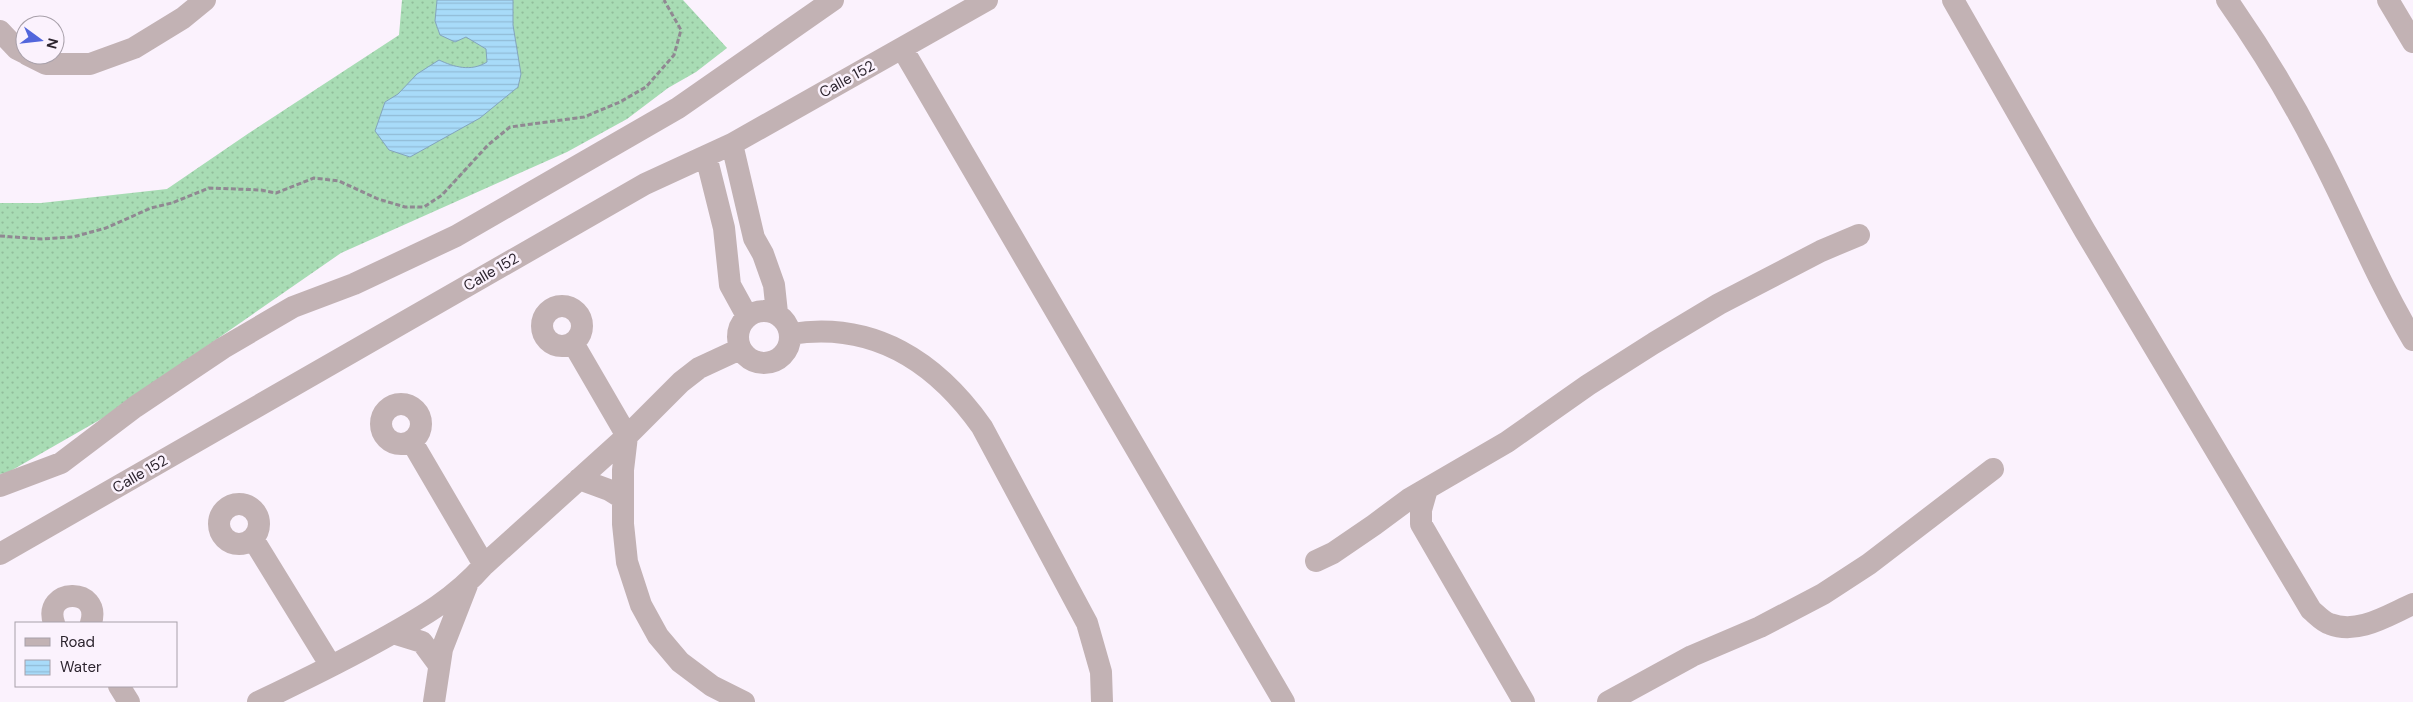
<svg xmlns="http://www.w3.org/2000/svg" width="2413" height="702" viewBox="0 0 2413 702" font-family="'DM Sans',sans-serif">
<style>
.grass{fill:url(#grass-dots)}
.water{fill:url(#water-rules);stroke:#83a4bc}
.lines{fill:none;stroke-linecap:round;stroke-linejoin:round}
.path{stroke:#908892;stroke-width:3;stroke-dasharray:5 2.5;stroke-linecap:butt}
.minor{stroke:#c2b2b4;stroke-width:22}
.labels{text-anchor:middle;stroke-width:5;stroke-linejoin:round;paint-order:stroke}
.street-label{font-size:15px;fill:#2c242e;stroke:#fbf2fd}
</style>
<defs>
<pattern id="grass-dots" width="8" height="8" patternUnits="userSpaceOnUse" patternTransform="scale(1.25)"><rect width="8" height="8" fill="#a8dcb4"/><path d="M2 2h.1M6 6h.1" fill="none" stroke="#91bd9b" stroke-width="1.8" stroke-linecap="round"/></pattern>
<pattern id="water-rules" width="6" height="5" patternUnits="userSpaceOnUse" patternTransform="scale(1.25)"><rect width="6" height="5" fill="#a8dbf9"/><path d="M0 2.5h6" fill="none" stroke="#91bcd6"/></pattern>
</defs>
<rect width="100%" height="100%" fill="#fbf2fd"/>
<path class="grass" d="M402,0H683L727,48L696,72L668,88L627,119L567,152L341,253L103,418L7,473L0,474V203H41L167,189L249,133L399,35Z"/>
<path class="water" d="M437,0H513V25L521,74L518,87L480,118L410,157L389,150L375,131L385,102L398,94L417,74L439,60C454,67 471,72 487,62L486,49L466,37L455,42L440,35L435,21Z"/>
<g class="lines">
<path class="path" d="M0,236L42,239L73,237L106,228L151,208L172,203L209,188L261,190L276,193L314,178L339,181L378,199L405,207H424L442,195L488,145L510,127L584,117L620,102L646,87L674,55L681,30L664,0"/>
<path class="minor" d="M1953,0L2085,231L2311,610C2316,614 2323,622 2330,624C2358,635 2388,615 2413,604
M2227,0C2260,47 2291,98 2317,149C2350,212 2376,278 2413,340
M2388,0L2413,42
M0,31L17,49L25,53
M902,48L1284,702
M28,55L46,64H90L134,48L183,18L205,0
M732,144L754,238L763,254L774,285L777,313
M706,156L724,228L730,285L747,316
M542 326a20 20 0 1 1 40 0a20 20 0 1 1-40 0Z
M738 337a26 26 0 1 1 52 0a26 26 0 1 1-52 0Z
M791,334C874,321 936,362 982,427L1087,623L1101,672L1102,702
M573,343L627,436L623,470V524L627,562L641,605L658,636L680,662L712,686L744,702
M381 424a20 20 0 1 1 40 0a20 20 0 1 1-40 0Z
M412,442L484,565
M579,479L609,490L622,498
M0,486L61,463L135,407L223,348L293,307L354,284L456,236L678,108L833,0
M1427,489L1421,510V524L1524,702
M219 524a20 20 0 1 1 40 0a20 20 0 1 1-40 0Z
M253,539L331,666
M0,554L645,184L732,144L987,0
M1316,561L1333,553L1374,525L1409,499L1507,442L1588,385L1654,343L1719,304L1821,251L1859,235
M54,623C42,588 102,586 91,623
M393,633L422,642L439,665
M119,686L129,702
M258,702C300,682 343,661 384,638C422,617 455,598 484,565L627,436L681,382L699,368L740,349
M434,702L442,649L467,585
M1608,702L1692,656L1760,627L1823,594L1869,564L1993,469"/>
</g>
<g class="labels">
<g class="street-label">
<text transform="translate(847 79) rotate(-29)" y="5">Calle 152</text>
<text transform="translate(491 272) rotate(-30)" y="5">Calle 152</text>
<text transform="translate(140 474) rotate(-30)" y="5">Calle 152</text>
</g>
</g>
<rect x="15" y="622" width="162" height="65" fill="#fbf2fd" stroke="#a8a0aa"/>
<rect x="25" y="638" width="25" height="8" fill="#c2b2b4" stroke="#a8a0aa"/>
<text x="60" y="647" font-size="15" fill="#2c242e">Road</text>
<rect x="25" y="660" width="25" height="15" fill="url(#water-rules)" stroke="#a8a0aa"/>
<text x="60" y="672" font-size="15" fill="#2c242e">Water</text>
<g transform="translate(40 40) rotate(105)"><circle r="24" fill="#fbf2fd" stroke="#a8a0aa"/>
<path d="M0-4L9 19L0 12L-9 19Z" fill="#5266dc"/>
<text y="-8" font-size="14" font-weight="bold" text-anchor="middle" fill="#2c242e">N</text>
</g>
</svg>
